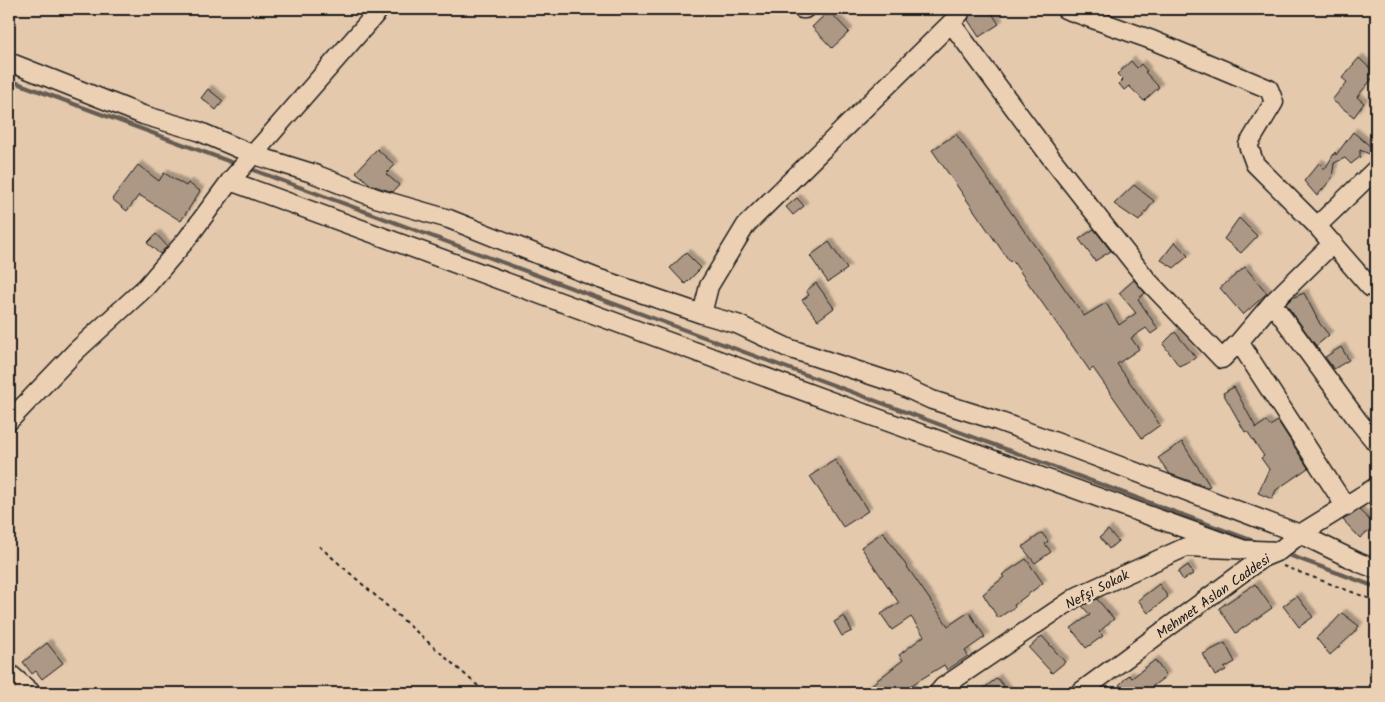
<svg xmlns="http://www.w3.org/2000/svg" width="1385" height="702" viewBox="0 0 1385 702" font-family="Kalam,sans-serif">
<style>
.lines{fill:none;stroke-linecap:round;stroke-linejoin:round}
.stream{stroke:#665c52;stroke-width:4}
.building{fill:#ac9885;stroke:#1c1c1c;filter:url(#shadow)}
.minor-casing{stroke:#1c1c1c;stroke-width:21}
.path{stroke:#1c1c1c;stroke-width:2;stroke-dasharray:4 4;stroke-linecap:butt}
.minor{stroke:#ecd0b3;stroke-width:18}
.labels{text-anchor:middle;stroke-width:5;stroke-linejoin:round;paint-order:stroke}
.street-label{font-size:14px;fill:#1c1c1c;stroke:#ecd0b3}
</style>
<defs>
<filter id="shadow"><feDropShadow dx="4" dy="-4" stdDeviation="1" flood-color="#0004"/></filter>
</defs>
<rect width="100%" height="100%" fill="#e4c9ad"/>
<filter id="ink" filterUnits="userSpaceOnUse"><feTurbulence type="fractalNoise" baseFrequency=".02" numOctaves="2"/><feDisplacementMap in="SourceGraphic" scale="10" xChannelSelector="R" yChannelSelector="G"/><feConvolveMatrix kernelMatrix="1 2 1 2 8 2 1 2 1" color-interpolation-filters="sRGB"/></filter>
<g filter="url(#ink)">
<g class="lines">
<path class="stream" d="M9,80L239,165
M248,168L1256,542
M1286,554L1376,587"/>
</g>
<path class="building" d="M971,9H989L999,24L979,37L968,20Z
M829,11L849,32L832,48L812,27Z
M1359,58L1376,74L1357,97L1364,103L1354,117L1332,100L1347,82L1342,78Z
M1131,61L1137,68L1141,64L1147,71L1145,72L1159,87L1144,101L1129,86L1124,90L1119,84L1123,80L1117,74Z
M208,89L223,101L216,110L201,98Z
M1353,132L1376,151V157L1360,150V157L1351,164L1345,158L1334,163L1332,178L1317,196L1304,181L1319,163L1325,169L1335,152L1336,155Z
M956,134L1084,316L1106,303L1119,325L1136,313L1119,293L1134,280L1145,293L1138,299L1158,329L1151,334L1146,328L1131,338L1139,349L1117,364L1160,425L1142,438L1093,368L1090,371L1012,260L1010,262L932,150Z
M377,149L395,165L386,174L399,185L393,192L371,185L356,172Z
M138,165L159,181L164,173L186,186L188,183L200,191L181,221L139,195L127,211L112,199Z
M1134,185L1154,201L1139,221L1114,204Z
M797,198L804,206L793,215L786,207Z
M1239,218L1257,236L1241,253L1224,239Z
M1094,229L1111,251L1095,261L1079,239Z
M156,234L167,246L160,254L147,243Z
M829,242L847,269L828,282L810,256Z
M1175,242L1188,256L1174,268L1161,260Z
M686,253L701,268L685,284L670,268Z
M1245,267L1267,293L1243,315L1220,288Z
M816,283L834,308L818,320L802,300L809,295L806,291Z
M1304,293L1320,324L1329,335L1316,346L1286,304L1292,298Z
M1175,332L1196,358L1179,366L1163,344Z
M1341,347L1349,360L1334,369L1325,357Z
M1234,387L1256,428L1266,421L1270,426L1278,421L1308,468L1276,490L1272,499L1258,493L1269,469L1261,458L1264,456L1247,431L1245,432L1223,393Z
M1182,442L1210,486L1207,487L1170,474L1158,458Z
M835,460L868,511L843,527L810,476Z
M1359,510L1375,525L1360,538L1343,520Z
M1108,530L1118,541L1109,549L1100,537Z
M883,532L948,626L969,612L985,637L965,651L968,656L947,670L944,665L910,686L915,693H861L903,660L899,655L924,636L911,617L892,630L881,614L899,603L861,547Z
M1042,533L1048,541L1045,544L1051,552L1035,563L1022,547Z
M1026,559L1043,583L1014,605L1015,607L998,618L983,594L1004,577L1002,575Z
M1188,565L1193,574L1183,580L1178,572Z
M1159,584L1168,597L1148,613L1138,600Z
M1255,584L1272,608L1236,633L1219,608Z
M1297,596L1313,617L1299,627L1283,606Z
M1097,599L1114,619L1099,632L1103,636L1086,648L1071,628L1090,615L1082,606Z
M1342,613L1359,626L1353,634L1330,655L1316,638L1333,623Z
M844,616L852,631L842,636L834,622Z
M1042,636L1065,662L1052,673L1029,648Z
M47,643L63,663L42,679L36,671L32,674L23,662Z
M1225,643L1235,662L1224,668L1226,670L1215,676L1203,654Z
M1155,660L1166,676L1144,693H1128L1119,685L1129,675L1132,678Z
M997,678L1010,693H978Z"/>
<g class="lines">
<defs>
<path id="minor" d="M802,9H805
M961,9L960,13L951,23L1049,155L1148,281L1222,359L1239,342
M1065,9L1152,40L1269,89L1274,102L1248,145L1255,164L1317,226
M9,62L143,115L198,131L254,155L312,173L376,198L449,219L597,278L702,314L737,324L788,348L895,383L932,400L998,421L1075,449L1300,534L1360,563L1376,569
M230,181L855,410L1242,549
M1333,243L1272,303L1239,342L1346,507
M1370,287L1317,226L1376,169
M1272,303L1359,422L1376,443
M702,314L709,286L746,225L951,23
M9,421L76,351L146,287L187,239L230,181L380,9
M9,673L32,693
M938,693L943,687L1078,596L1186,547L1279,551
M1079,693L1262,558L1279,551L1300,534L1376,487"/>
</defs>
<use href="#minor" class="minor-casing"/>
<path class="path" d="M319,546L486,693
M1283,566L1376,601"/>
<use href="#minor" class="minor"/>
</g>
</g>
<g class="labels">
<g class="street-label">
<text transform="translate(1097 589) rotate(-27)" y="5">Nefşi Sokak</text>
<text transform="translate(1213 596) rotate(-35)" y="5">Mehmet Aslan Caddesi</text>
</g>
</g>
<rect width="1385" height="702" fill="none" stroke="#ecd0b3" stroke-width="30"/>
<rect x="15" y="15" width="1355" height="672" fill="none" stroke="#1c1c1c" stroke-width="2" filter="url(#ink)"/>
</svg>
